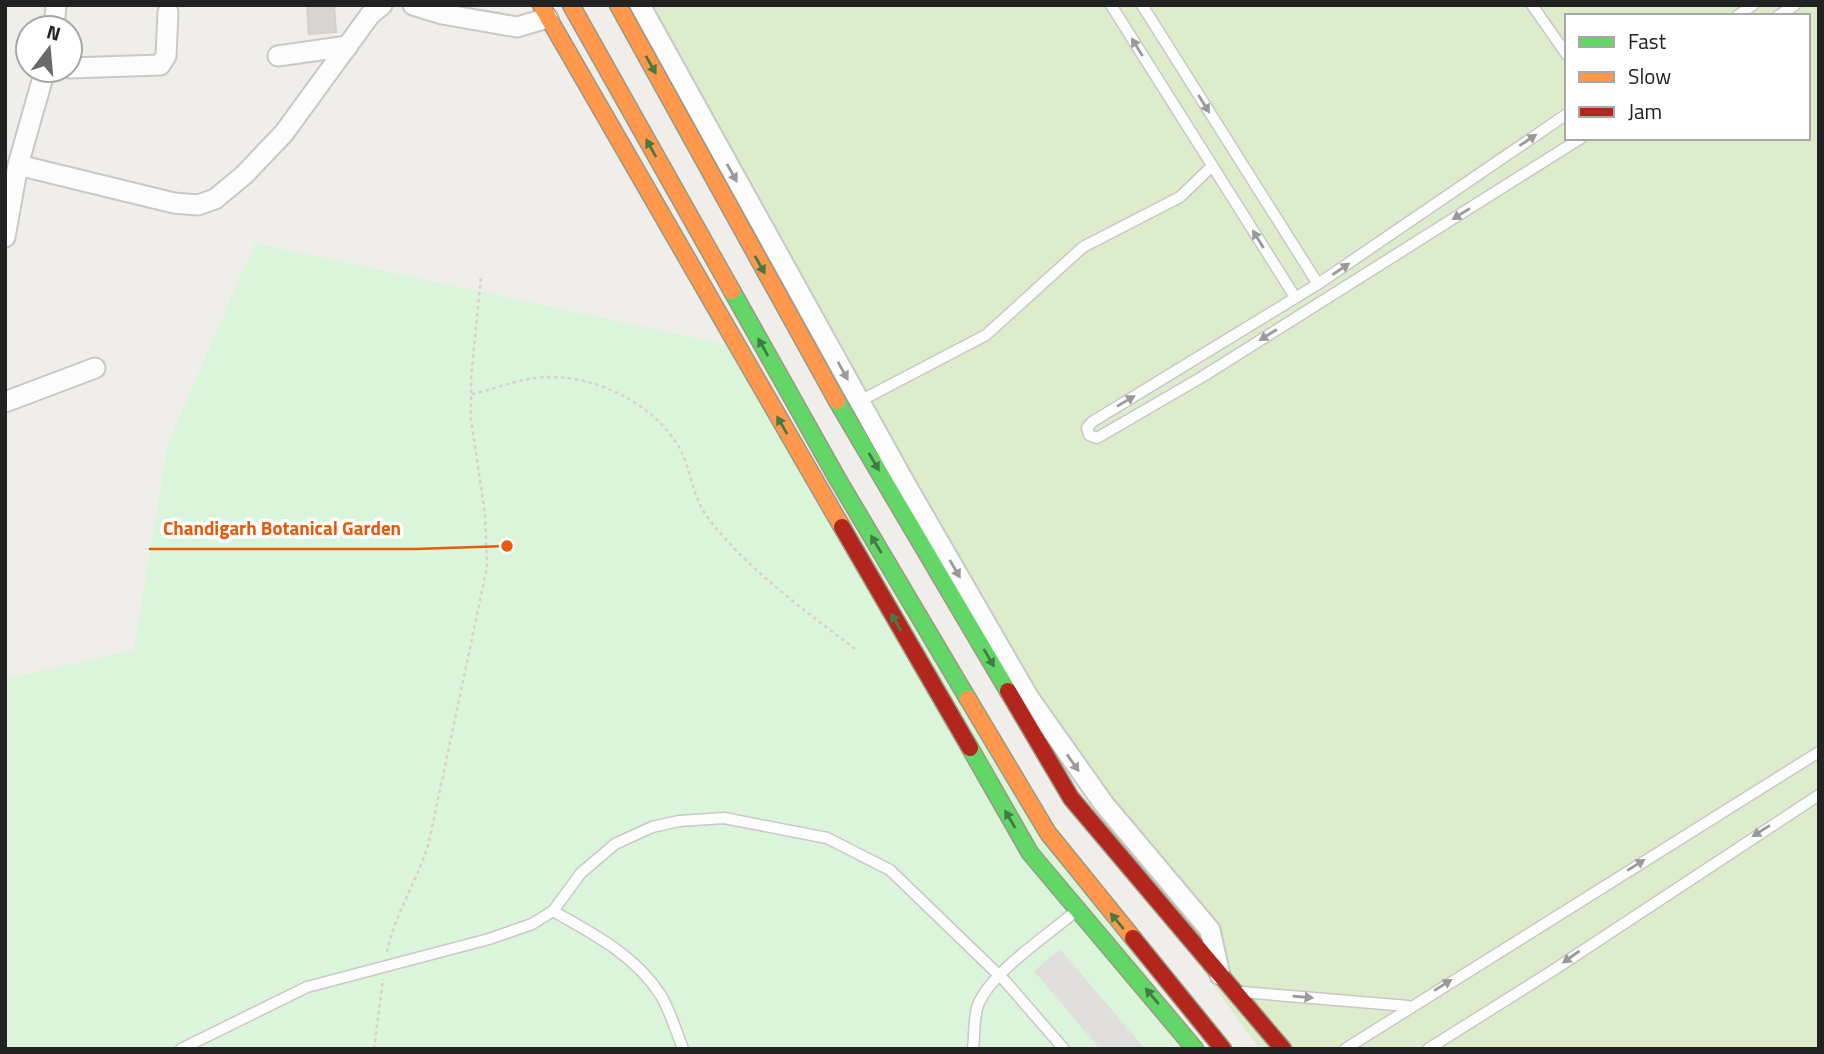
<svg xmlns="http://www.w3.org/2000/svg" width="1824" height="1054" viewBox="0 0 1824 1054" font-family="'Titillium Web',sans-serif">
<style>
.grass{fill:#ddeccb;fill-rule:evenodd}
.park{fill:#daf5da}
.parking{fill:#e0dfde}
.building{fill:#d7d4d2;stroke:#d3d0cc;stroke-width:2}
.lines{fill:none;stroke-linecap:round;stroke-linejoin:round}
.lane-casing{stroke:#c9c8c7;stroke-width:13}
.street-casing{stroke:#c9c8c7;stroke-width:23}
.fast-casing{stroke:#999a82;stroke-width:19}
.slow-casing{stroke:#999a82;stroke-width:19}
.jam-casing{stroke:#999a82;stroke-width:19}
.path{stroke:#dccecd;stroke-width:2.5;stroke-dasharray:3.5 3.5;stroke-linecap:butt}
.lane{stroke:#fdfcfc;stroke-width:10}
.street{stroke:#fdfcfc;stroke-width:19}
.fast{stroke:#63d668;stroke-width:16}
.slow{stroke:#ff974d;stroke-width:16}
.jam{stroke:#b3261e;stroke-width:16}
.oneway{fill:#9a9a9a}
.oneway2{fill:#427c45}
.leader{fill:none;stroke:#e8590c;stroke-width:2.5}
.callout-dot{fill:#e8590c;stroke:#fff;stroke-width:2.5}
.callout-label{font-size:19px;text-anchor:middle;font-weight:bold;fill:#e8590c;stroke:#fff;stroke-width:7;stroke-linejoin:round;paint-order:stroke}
</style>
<rect width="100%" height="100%" fill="#f0eeeb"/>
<path class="grass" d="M650,5H1819V1049H1259L1122,856ZM1567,16H1808V138H1567Z"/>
<path class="park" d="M255,243L737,347L1195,1049H5V679L134,650L168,443Z"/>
<path class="parking" d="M1060,949L1145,1049H1100L1034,971Z"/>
<path class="building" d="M334,5L336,32L309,34L307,6Z"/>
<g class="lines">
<defs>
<path id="lane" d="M1111,5L1295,297
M1142,5L1318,284
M1532,5L1567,55
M1737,16L1753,5
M1778,16L1795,5
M1567,114L1318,284L1092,422L1087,428L1089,435L1097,438L1202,377L1581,138
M858,402L986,335L1083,247L1180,197L1212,166
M553,911C592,933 635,955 660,994C670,1010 676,1031 683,1049
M1242,992L1408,1006
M181,1049L307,987L489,939L532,924L553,911L581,873L615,844L652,827L679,821L724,818L827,838L890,870L1005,981L1064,1049
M973,1049C975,1034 973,1019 978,1005C991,972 1048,935 1076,911
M1345,1049L1819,752
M1428,1049L1552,971L1819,795"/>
<path id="street" d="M413,5L442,14L517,27L548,18
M640,5L906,485L1029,698L1104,804L1210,930L1220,975
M54,28L56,5
M278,56L348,46
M70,68L160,65L166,56L168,12
M18,165L174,203L198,205L215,199L244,175L284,133L370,15L382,5
M5,237L18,165L45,70
M5,402L95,368"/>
<path id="fast" d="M732,291L837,478L968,699
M837,401L1008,691
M970,748L1030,853L1195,1049"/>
<path id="slow" d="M541,5L842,527
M571,5L732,291
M618,5L837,401
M968,699L1048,833L1133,938"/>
<path id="jam" d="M842,527L970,748
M1008,691L1071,798L1283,1049
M1133,938L1223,1049"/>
</defs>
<use href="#lane" class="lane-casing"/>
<use href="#street" class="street-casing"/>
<use href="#fast" class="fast-casing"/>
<use href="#slow" class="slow-casing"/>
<use href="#jam" class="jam-casing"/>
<path class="path" d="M472,394C495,389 521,378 544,377C596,375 654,403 680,449C692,471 692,497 708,518C747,569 804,610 855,649
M387,952C395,913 418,880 429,842L487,567L485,514L471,419V378L481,276
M374,1049L383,979"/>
<use href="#lane" class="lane"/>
<use href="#street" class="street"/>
<use href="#fast" class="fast"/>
<use href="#slow" class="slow"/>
<use href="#jam" class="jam"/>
</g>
<defs><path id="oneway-solid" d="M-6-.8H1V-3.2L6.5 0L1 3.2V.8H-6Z" transform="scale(1.75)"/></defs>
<g class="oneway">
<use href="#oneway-solid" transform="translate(1137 47) rotate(-122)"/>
<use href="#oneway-solid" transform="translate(1204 104) rotate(58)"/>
<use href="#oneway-solid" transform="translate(1528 140) rotate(-34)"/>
<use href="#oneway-solid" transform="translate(732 173) rotate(61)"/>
<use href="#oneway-solid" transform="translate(1461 214) rotate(148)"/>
<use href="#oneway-solid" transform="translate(1258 239) rotate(-122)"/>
<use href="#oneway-solid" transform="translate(1341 269) rotate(-34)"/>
<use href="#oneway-solid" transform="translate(1268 335) rotate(148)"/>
<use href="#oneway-solid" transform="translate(843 371) rotate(61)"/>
<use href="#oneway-solid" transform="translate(1126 401) rotate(-31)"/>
<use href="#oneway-solid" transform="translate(955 569) rotate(60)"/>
<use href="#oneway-solid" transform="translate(1073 763) rotate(55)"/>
<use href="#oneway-solid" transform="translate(1761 831) rotate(148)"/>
<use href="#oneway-solid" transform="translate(1636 865) rotate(-32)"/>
<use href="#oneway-solid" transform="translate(1571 957) rotate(145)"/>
<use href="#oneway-solid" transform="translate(1443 985) rotate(-32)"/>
<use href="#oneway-solid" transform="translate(1303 997) rotate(5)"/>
</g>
<g class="oneway2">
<use href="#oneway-solid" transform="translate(651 65) rotate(61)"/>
<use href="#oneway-solid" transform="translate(651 148) rotate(-119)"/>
<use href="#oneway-solid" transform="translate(760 265) rotate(61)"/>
<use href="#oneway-solid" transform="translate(763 347) rotate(-119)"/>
<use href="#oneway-solid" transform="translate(782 425) rotate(-120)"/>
<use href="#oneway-solid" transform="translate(874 462) rotate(60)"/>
<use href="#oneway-solid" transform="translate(876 544) rotate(-121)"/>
<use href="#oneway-solid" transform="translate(896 622) rotate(-120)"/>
<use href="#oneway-solid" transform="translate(989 658) rotate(60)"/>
<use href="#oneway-solid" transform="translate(1010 819) rotate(-120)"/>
<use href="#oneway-solid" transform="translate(1117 921) rotate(-130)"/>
<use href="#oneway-solid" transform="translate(1152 996) rotate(-130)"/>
</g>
<path class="leader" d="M507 546L415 549H149"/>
<circle class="callout-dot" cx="507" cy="546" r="7"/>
<g class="callout-label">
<text x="282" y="535">Chandigarh Botanical Garden</text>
</g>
<rect width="1824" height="1054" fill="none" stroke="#222222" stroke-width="14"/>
<rect x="1565" y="14" width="245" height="126" fill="#ffffff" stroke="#a7a7a7" stroke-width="2"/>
<rect x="1579" y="37" width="35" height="10" fill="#63d668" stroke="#a7a7a7" stroke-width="2"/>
<text x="1628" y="49" font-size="21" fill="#222222">Fast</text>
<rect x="1579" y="72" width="35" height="10" fill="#ff974d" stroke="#a7a7a7" stroke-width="2"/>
<text x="1628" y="84" font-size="21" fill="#222222">Slow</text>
<rect x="1579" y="107" width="35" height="10" fill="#b3261e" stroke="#a7a7a7" stroke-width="2"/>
<text x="1628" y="119" font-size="21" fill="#222222">Jam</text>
<g transform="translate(49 49) rotate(16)"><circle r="33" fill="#ffffff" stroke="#a7a7a7" stroke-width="2"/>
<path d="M0-5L12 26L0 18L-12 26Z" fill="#6a6968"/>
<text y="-10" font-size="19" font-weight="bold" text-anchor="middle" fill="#222222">N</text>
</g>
</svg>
